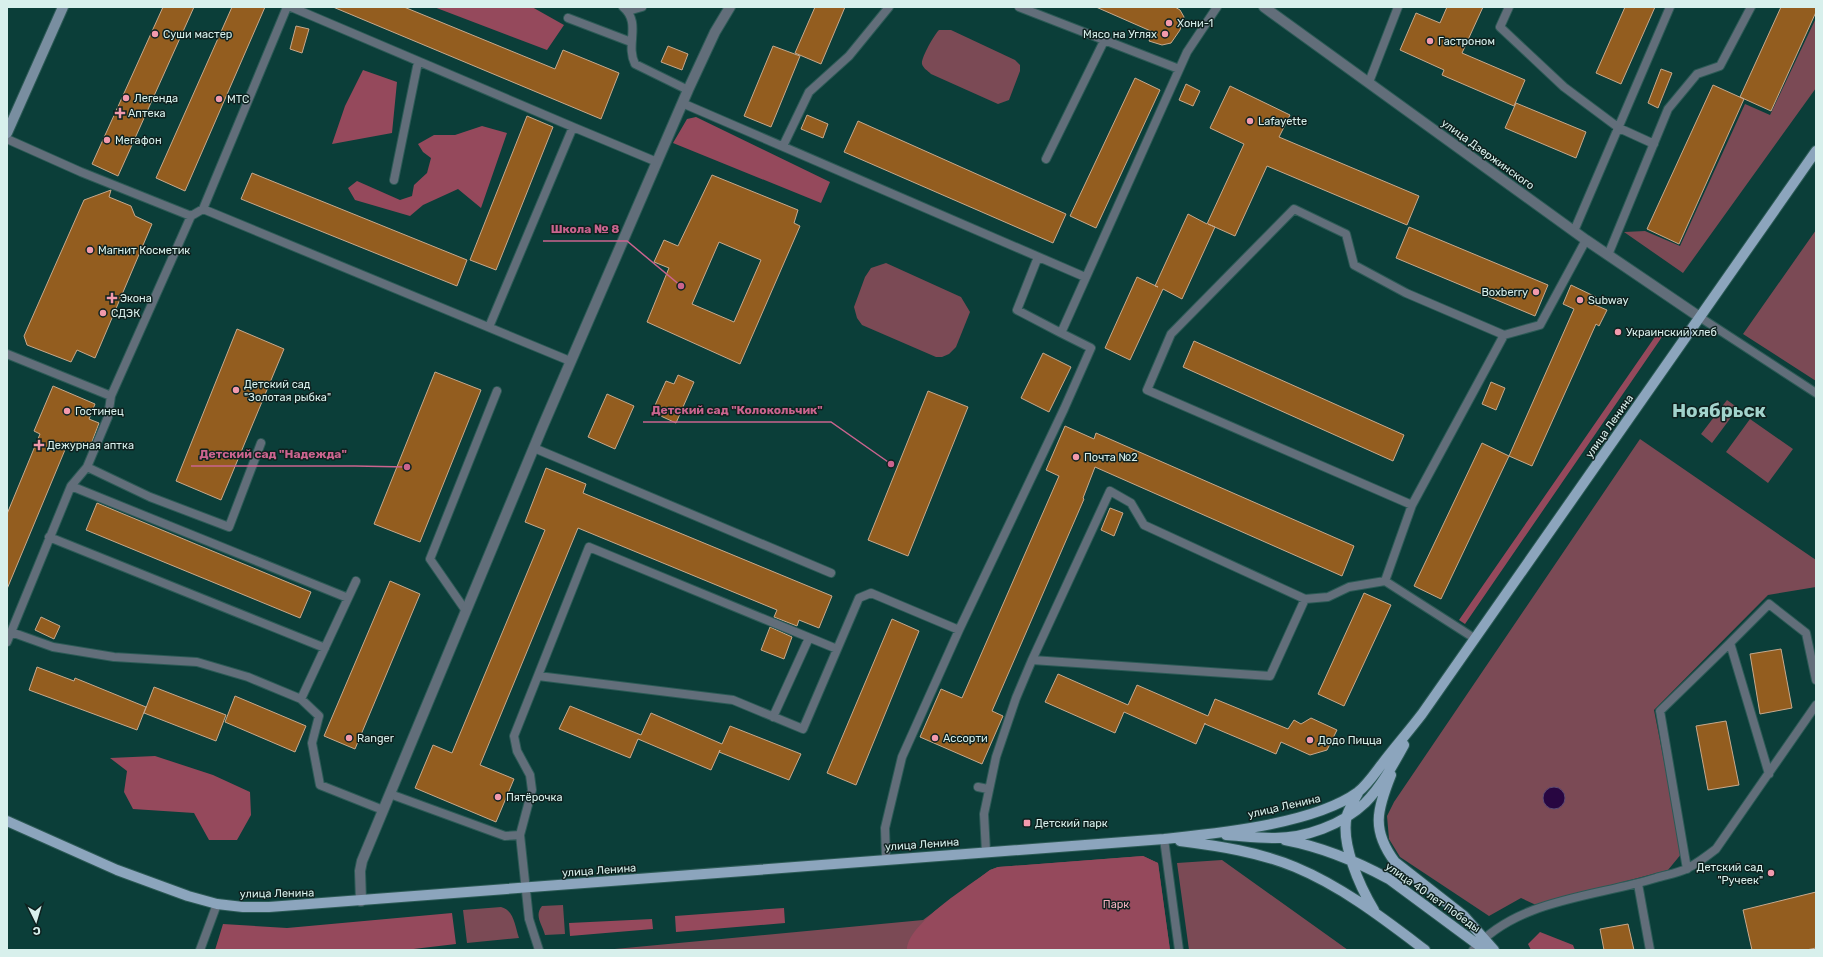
<svg xmlns="http://www.w3.org/2000/svg" width="1823" height="957" viewBox="0 0 1823 957" font-family="Rubik,sans-serif">
<style>
.green{fill:#7b4a55}
.forest{fill:#95495c}
.water{fill:#280641;stroke:#5d4c74}
.building{fill:#935d1f;stroke:#c7a98d;fill-rule:evenodd}
.lines{fill:none;stroke-linecap:round;stroke-linejoin:round}
.service-casing{stroke:#2c5a56;stroke-width:10}
.minor-casing{stroke:#2c5a56;stroke-width:12}
.secondary-casing{stroke:#2c5a56;stroke-width:12}
.primary-casing{stroke:#2c5a56;stroke-width:12}
.service{stroke:#626e7a;stroke-width:8}
.minor{stroke:#626e7a;stroke-width:10}
.secondary{stroke:#798ea0;stroke-width:10}
.primary{stroke:#8ca5bd;stroke-width:10}
.poi-dot{fill:#f29aad;stroke:#0e211f;stroke-width:1.5}
.labels{text-anchor:middle;stroke-width:3;stroke-linejoin:round;paint-order:stroke}
.poi-label{font-size:11px;fill:#d8f0ec;stroke:#0e211f;text-anchor:start}
.street-label{font-size:11px;fill:#d8f0ec;stroke:#0e211f}
.park-label{font-size:11px;fill:#f4b1bf;stroke:#0e211f}
.town-label{font-size:19px;font-weight:bold;fill:#a2d3cc;stroke:#0e211f}
.leader{fill:none;stroke:#ca648e;stroke-width:1.5}
.callout-dot{fill:#ca648e;stroke:#0e211f;stroke-width:1.5}
.callout-label{font-size:12px;text-anchor:middle;font-weight:bold;fill:#ca648e;stroke:#0e211f;stroke-width:3;stroke-linejoin:round;paint-order:stroke}
</style>
<rect width="100%" height="100%" fill="#0b3e39"/>
<path class="green" d="M1816,18V88L1683,273L1624,232L1645,231L1680,246L1745,104L1770,115Z
M939,30H951L1015,60L1020,65V71L1009,100L998,104L931,74C928,71 923,68 922,64C921,58 934,35 939,30Z
M1816,230V381L1743,334Z
M886,263L961,297L970,312L956,347L949,354L942,357H936L862,325L857,318L854,307L865,277L871,268Z
M1727,400L1738,408L1712,443L1701,434Z
M1750,419L1793,449L1768,483L1726,452Z
M1640,439L1816,560V587L1768,595L1654,710L1682,853L1668,870L1536,905L1521,898L1489,916L1400,857L1389,839L1387,816L1394,802Z
M1143,856L1158,863L1170,950H604L923,920L990,870L998,867Z
M1222,860L1348,950H1189L1177,863Z
M563,905L565,934L545,935C542,924 534,916 542,906Z
M501,907C514,910 515,926 519,938L467,943L463,910Z"/>
<path class="forest" d="M434,7H532L564,25L547,50Z
M363,70L397,82L392,133L332,144L345,106Z
M696,117L830,182L821,203L673,143L687,119Z
M482,126L507,133L481,208L458,189L423,205L410,216L355,200L348,188L357,181L400,200L412,196L414,185L427,173L431,158L423,152L418,144L434,135H455Z
M1659,331L1664,334L1465,624L1459,620Z
M155,756L213,775L250,792L251,815L237,840H209L194,813L133,809L124,792L127,771L110,758Z
M1143,856L1158,863L1170,950H907C907,924 969,886 990,870L998,867Z
M784,908L785,923L676,932L675,916Z
M452,913L456,944L405,950H215L223,924L287,928Z
M652,919L653,929L570,936L569,923Z
M1540,932L1573,945L1575,950H1531L1528,944Z"/>
<path class="water" d="M1543 798a11 11 0 1 1 22 0a11 11 0 1 1-22 0Z"/>
<path class="building" d="M163,7H194L118,176L92,164Z
M232,7H265L185,191L156,178Z
M333,7H404L555,69L563,50L619,73L601,119Z
M815,7H845L821,64L795,53Z
M1096,7H1175L1180,10L1184,17L1180,30L1171,43L1162,45L1149,41L1153,32Z
M1447,7H1483L1462,53L1525,80L1514,106L1442,75L1444,70L1400,50L1416,13L1440,23Z
M1625,7H1655L1621,84L1596,73Z
M1781,7H1816V12L1771,111L1740,97Z
M296,26L309,29L302,53L290,49Z
M668,46L688,54L682,70L661,62Z
M773,46L800,56L771,127L744,116Z
M1661,69L1672,73L1658,108L1648,103Z
M1135,78L1160,90L1096,228L1070,216Z
M1186,84L1200,91L1193,106L1179,100Z
M1713,85L1744,99L1679,244L1647,229Z
M1230,86L1290,115L1279,137L1419,196L1407,225L1267,166L1235,236L1208,224L1215,227L1182,299L1163,289L1130,360L1105,348L1137,277L1158,287L1155,286L1188,214L1207,224L1244,144L1210,128Z
M1516,103L1586,132L1576,158L1505,128Z
M807,115L828,124L823,138L801,129Z
M527,116L553,127L496,270L470,260Z
M858,121L1066,214L1053,243L844,152Z
M252,173L467,260L457,286L241,199Z
M712,175L798,210L794,223L800,226L740,364L647,322L669,268L654,262L664,240L678,246ZM719,242L761,260L734,322L692,304Z
M111,190L109,197L131,206L135,216L152,224L95,358L77,350L71,362L27,345L24,336L84,200Z
M1409,227L1548,285L1535,316L1396,258Z
M1571,285L1596,297L1593,304L1607,310L1599,326L1596,324L1532,466L1509,456L1574,309L1563,304Z
M237,329L284,349L221,500L176,481Z
M1194,341L1404,435L1393,461L1183,367Z
M1043,353L1071,367L1049,412L1021,398Z
M435,372L481,390L420,542L374,524Z
M678,375L694,382L676,423L652,412L666,381L674,384Z
M1491,382L1505,388L1496,410L1482,404Z
M53,386L95,404L89,419L99,423L90,447L78,442L76,449L67,445L7,589V514L40,434L34,431Z
M928,391L968,407L908,556L868,540Z
M607,394L634,406L615,449L588,437Z
M1065,426L1094,439L1096,433L1354,546L1342,576L1095,467L1083,498L1084,499L992,711L1003,716L982,764L920,737L941,689L962,698L1059,476L1046,470Z
M1482,443L1509,456L1441,599L1414,586Z
M546,468L586,484L583,493L832,596L819,628L799,620L797,626L774,617L777,610L578,528L480,765L514,779L496,822L415,788L433,745L452,753L545,530L525,522Z
M97,503L311,592L300,618L86,530Z
M1110,508L1123,513L1114,536L1101,530Z
M390,581L420,594L355,749L324,736Z
M1364,593L1391,605L1344,706L1318,694Z
M41,617L60,626L54,639L35,630Z
M892,619L919,631L856,785L827,773Z
M770,627L792,637L784,659L761,650Z
M1781,649L1792,708L1760,714L1750,654Z
M37,667L74,681L75,678L146,707L137,730L29,690Z
M1058,674L1128,705L1137,685L1208,716L1215,699L1288,729L1294,720L1301,724L1311,718L1337,730L1327,750L1310,755L1281,742L1276,754L1205,724V723L1196,744L1124,712L1115,733L1045,702Z
M154,687L226,715L216,741L144,713Z
M235,696L306,726L295,752L225,722Z
M570,706L641,735L651,713L722,744L730,726L801,754L789,780L719,752L720,750L711,770L638,739L630,758L559,729Z
M1726,721L1739,785L1708,790L1696,726Z
M1816,892V948L1806,950H1752L1743,910Z
M1628,924L1634,950H1604L1600,929Z"/>
<g class="lines">
<defs>
<path id="service" d="M291,7L573,127
M623,7C642,23 625,44 635,64L688,90
M1019,7L1179,69
M1509,7L1500,27L1564,87L1619,128L1654,144
M628,11L642,7
M568,18L631,42
M1369,82L1398,7
M682,103L1085,277
M7,139L81,172L191,216
M783,146L809,92L849,56L889,7
M1046,159L1104,41
M394,180L418,62
M203,209L287,7
M1574,231L1670,7
M1608,255L1668,109L1697,74L1720,66L1751,7
M1038,257L1017,310L1061,333
M1701,318L1816,393
M489,327L573,127L657,162
M7,354L111,396
M534,448L831,573
M87,467L150,497L229,527L261,443
M71,486L348,598
M1412,505L1147,390L1171,334L1294,209L1346,234L1354,265L1406,293L1504,335L1540,325L1586,240
M49,537L325,648
M466,611L430,559L497,391
M11,632L53,647L114,657L197,662L248,677L301,699L356,581
M1474,638L1385,581L1412,505L1504,335
M7,642L71,486L87,467L108,417L111,396L191,216L203,209L570,361
M1730,643L1769,604L1806,633L1816,680
M1032,660L1270,676L1305,599
M538,676L733,700L803,729L859,598L871,593L959,630
M301,699L319,716L312,743L320,785L383,810
M773,717L809,638
M978,787L988,789
M390,794L505,836L520,835
M1164,839L1179,950
M986,852L984,814L996,757L1016,698L1032,660L1110,491L1131,503L1144,525L1305,599L1328,597L1349,587L1385,581
M886,859L885,828L902,757L959,630L1064,409L1091,348L1061,333L1187,52L1217,7
M1687,869L1660,711L1730,643L1769,774
M1638,884L1650,950
M200,950L217,904
M539,950L529,919L520,835L532,790L530,775L517,751L514,736L589,547L837,649
M1473,950C1517,899 1595,897 1656,878C1666,875 1679,873 1688,868C1698,863 1707,856 1716,849L1816,705"/>
<path id="minor" d="M1264,7L1586,240L1701,318
M361,901L360,871L362,861L542,428L688,90L715,32L730,7"/>
<path id="secondary" d="M7,133L63,7"/>
<path id="primary" d="M1391,775C1377,810 1371,830 1395,862L1464,916L1494,950
M1358,793C1354,800 1350,807 1347,815C1340,843 1360,887 1374,910
M7,821L117,870L188,896L217,904L243,907H269L1164,839C1219,833 1314,824 1358,792C1367,785 1375,773 1382,764C1395,747 1409,731 1422,714L1816,151
M1226,835C1242,836 1258,838 1275,838C1305,838 1342,825 1365,803C1381,787 1393,765 1404,745
M1285,840C1322,847 1356,861 1389,879L1485,950
M1180,841C1219,846 1259,852 1295,867C1343,887 1384,919 1425,950"/>
</defs>
<use href="#service" class="service-casing"/>
<use href="#minor" class="minor-casing"/>
<use href="#secondary" class="secondary-casing"/>
<use href="#primary" class="primary-casing"/>
<use href="#service" class="service"/>
<use href="#minor" class="minor"/>
<use href="#secondary" class="secondary"/>
<use href="#primary" class="primary"/>
</g>
<g class="poi-dot">
<circle cx="1169" cy="23" r="4"/>
<circle cx="155" cy="34" r="4"/>
<circle cx="1165" cy="34" r="4"/>
<circle cx="1430" cy="41" r="4"/>
<circle cx="126" cy="98" r="4"/>
<circle cx="219" cy="99" r="4"/>
<path d="M118 107h4v4h4v4h-4v4h-4v-4h-4v-4h4z"/>
<circle cx="1250" cy="121" r="4"/>
<circle cx="107" cy="140" r="4"/>
<circle cx="90" cy="250" r="4"/>
<circle cx="1536" cy="292" r="4"/>
<path d="M110 292h4v4h4v4h-4v4h-4v-4h-4v-4h4z"/>
<circle cx="1580" cy="300" r="4"/>
<circle cx="103" cy="313" r="4"/>
<circle cx="1618" cy="332" r="4"/>
<circle cx="236" cy="390" r="4"/>
<circle cx="67" cy="411" r="4"/>
<path d="M37 439h4v4h4v4h-4v4h-4v-4h-4v-4h4z"/>
<circle cx="1076" cy="457" r="4"/>
<circle cx="349" cy="738" r="4"/>
<circle cx="935" cy="738" r="4"/>
<circle cx="1310" cy="740" r="4"/>
<circle cx="498" cy="797" r="4"/>
<rect x="1023" y="819" width="8" height="8" rx="2"/>
<circle cx="1771" cy="873" r="4"/>
</g>
<g class="labels">
<g class="poi-label">
<text x="1177" y="27">Хони-1</text>
<text x="163" y="38">Суши мастер</text>
<text x="1157" y="38" text-anchor="end">Мясо на Углях</text>
<text x="1438" y="45">Гастроном</text>
<text x="134" y="102">Легенда</text>
<text x="227" y="103">МТС</text>
<text x="128" y="117">Аптека</text>
<text x="1258" y="125">Lafayette</text>
<text x="115" y="144">Мегафон</text>
<text x="98" y="254">Магнит Косметик</text>
<text x="1528" y="296" text-anchor="end">Boxberry</text>
<text x="120" y="302">Экона</text>
<text x="1588" y="304">Subway</text>
<text x="111" y="317">СДЭК</text>
<text x="1626" y="336">Украинский хлеб</text>
<text x="244" y="388">Детский сад<tspan x="244" dy="13">"Золотая рыбка"</tspan></text>
<text x="75" y="415">Гостинец</text>
<text x="47" y="449">Дежурная аптка</text>
<text x="1084" y="461">Почта №2</text>
<text x="357" y="742">Ranger</text>
<text x="943" y="742">Ассорти</text>
<text x="1318" y="744">Додо Пицца</text>
<text x="506" y="801">Пятёрочка</text>
<text x="1035" y="827">Детский парк</text>
<text x="1763" y="871" text-anchor="end">Детский сад<tspan x="1763" dy="13">"Ручеек"</tspan></text>
</g>
<g class="street-label">
<text transform="translate(1488 154) rotate(36)" y="4">улица Дзержинского</text>
<text transform="translate(1609 426) rotate(-55)" y="4">улица Ленина</text>
<text transform="translate(1284 806) rotate(-13)" y="4">улица Ленина</text>
<text transform="translate(922 844) rotate(-4)" y="4">улица Ленина</text>
<text transform="translate(599 870) rotate(-4)" y="4">улица Ленина</text>
<text transform="translate(277 893) rotate(-1)" y="4">улица Ленина</text>
<text transform="translate(1433 897) rotate(35)" y="4">улица 40 лет Победы</text>
</g>
<g class="park-label">
<text x="1116" y="908">Парк</text>
</g>
<g class="town-label">
<text x="1719" y="417">Ноябрьск</text>
</g>
</g>
<path class="leader" d="M681 286L627 241H543M891 464L831 422H643M407 467L355 466H191"/>
<g class="callout-dot">
<circle cx="681" cy="286" r="4"/>
<circle cx="891" cy="464" r="4"/>
<circle cx="407" cy="467" r="4"/>
</g>
<g class="callout-label">
<text x="585" y="233">Школа № 8</text>
<text x="737" y="414">Детский сад "Колокольчик"</text>
<text x="273" y="458">Детский сад "Надежда"</text>
</g>
<rect width="1823" height="957" fill="none" stroke="#d8f0ec" stroke-width="16"/>
<g transform="translate(36 921) rotate(175)" stroke="#0e211f" stroke-width="3" paint-order="stroke">
<path d="M0-3L7 15L0 10L-7 15Z" fill="#d8f0ec"/>
<text y="-6" font-size="11" font-weight="bold" text-anchor="middle" fill="#d8f0ec">С</text>
</g>
</svg>
